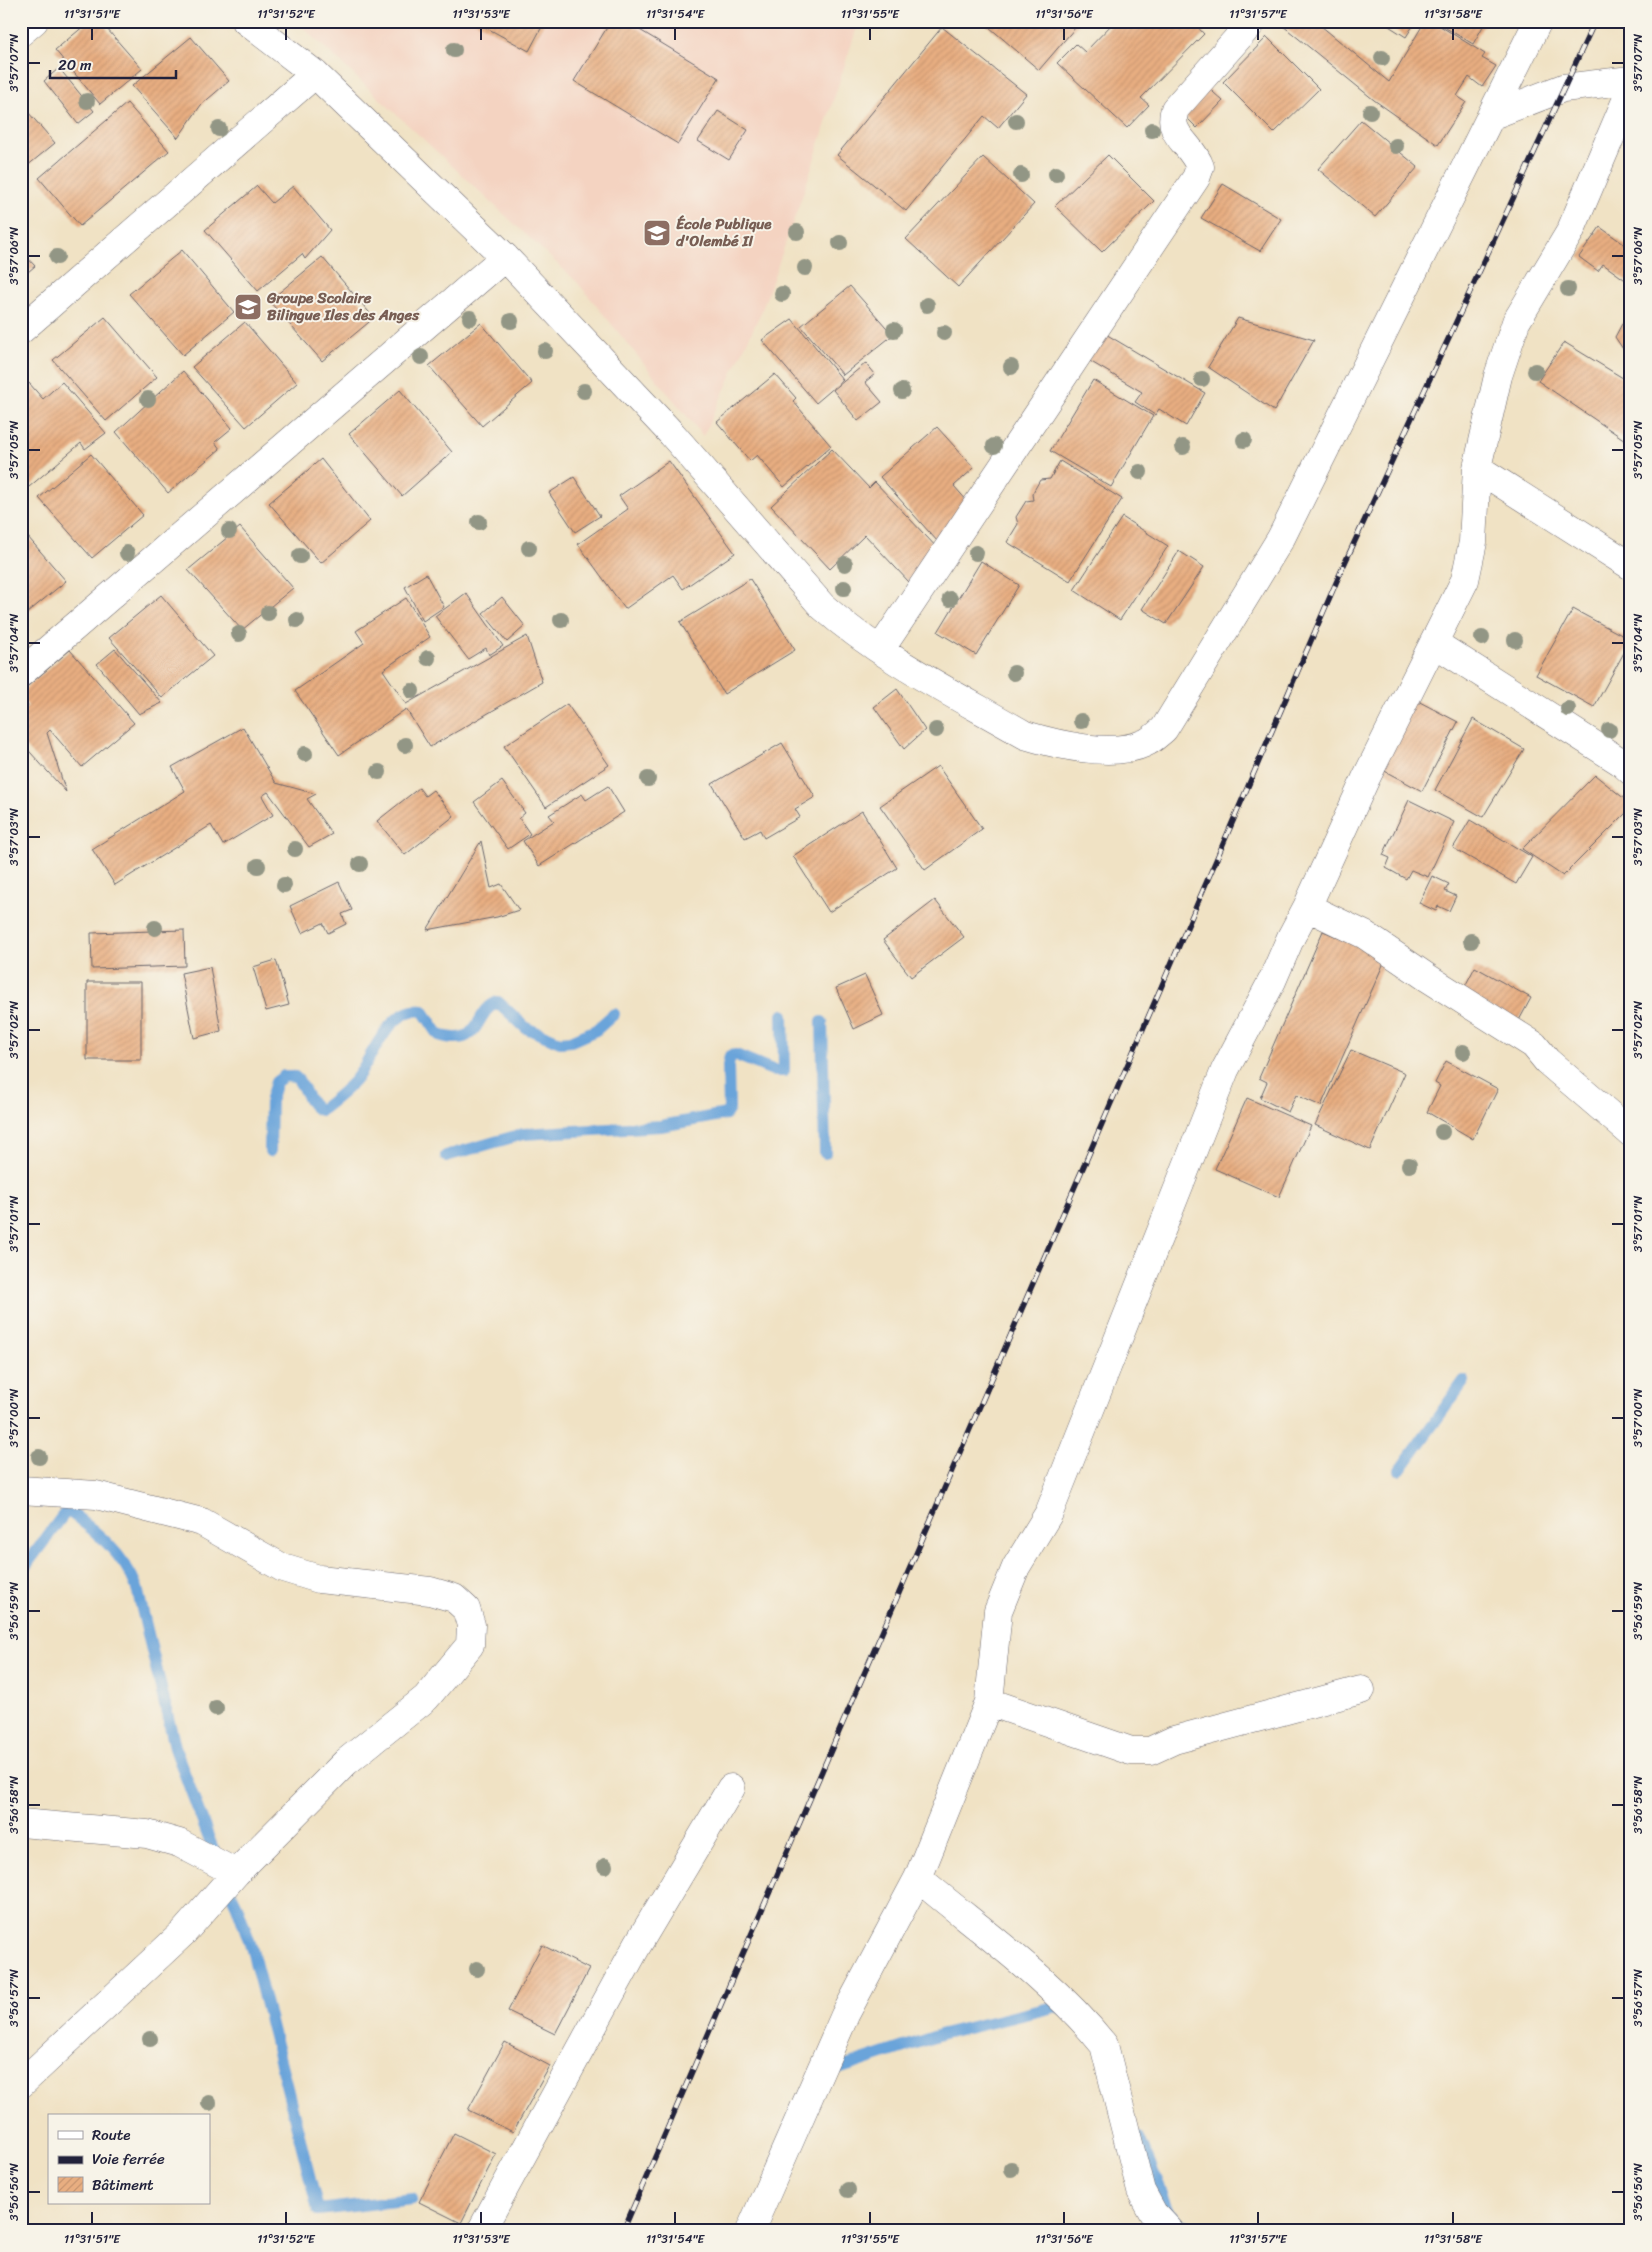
<svg xmlns="http://www.w3.org/2000/svg" width="1652" height="2252" viewBox="0 0 1652 2252" font-family="Sriracha,sans-serif">
<style>
.built{fill:#f4d3c1}
.lines{fill:none;stroke-linecap:round;stroke-linejoin:round}
.stream{stroke:#6ba4da;stroke-width:12}
.building{fill:url(#building-hatch)}
.minor-casing{stroke:#6a656b;stroke-width:29}
.minor{stroke:#fff;stroke-width:28}
.rail-casing{stroke:#22223b;stroke-width:5.5}
.rail{stroke:#f7f3e8;stroke-width:4;stroke-dasharray:11;stroke-linecap:butt}
.tree{fill:#929685}
.ticks{fill:none;stroke:#22223b;stroke-width:2}
.labels{text-anchor:middle;stroke-width:4;stroke-linejoin:round;paint-order:stroke}
.education-label{font-size:15px;font-weight:bold;fill:#785e54;stroke:#f7f3e8;text-anchor:start}
.neatline{fill:none;stroke:#22223b;stroke-width:2}
.ticks-label{font-size:12px;text-anchor:middle;fill:#22223b}
</style>
<defs>
<pattern id="building-hatch" width="6" height="6" patternUnits="userSpaceOnUse" patternTransform="scale(1.25)"><rect width="6" height="6" fill="#e8ae81"/><path d="M-1 1l2-2M0 6l6-6M5 7l2-2" fill="none" stroke="#c79570"/></pattern>
</defs>
<rect width="100%" height="100%" fill="#f7f3e8"/>
<filter id="ink" filterUnits="userSpaceOnUse"><feTurbulence type="fractalNoise" baseFrequency=".02" numOctaves="2"/><feDisplacementMap in="SourceGraphic" scale="10" xChannelSelector="R" yChannelSelector="G"/><feConvolveMatrix kernelMatrix="1 2 1 2 8 2 1 2 1" color-interpolation-filters="sRGB"/></filter>
<filter id="wash" filterUnits="userSpaceOnUse"><feTurbulence type="fractalNoise" baseFrequency=".0096" numOctaves="4" result="noise"/><feDisplacementMap in="SourceGraphic" scale="20" xChannelSelector="R" yChannelSelector="G"/><feGaussianBlur stdDeviation="1.12" result="paint"/><feColorMatrix in="noise" values="0 0 0 0 0 0 0 0 0 0 0 0 0 0 0 0 0 1.4 0 .05"/><feComposite in="paint" operator="in"/></filter>
<g filter="url(#wash)">
<rect width="100%" height="100%" fill="#f0e2c4"/>
<path class="built" d="M296,21H859L806,185L762,310L703,436L577,282Z"/>
<g class="lines">
<path class="stream" d="M822,1022L825,1153
M270,1151L271,1098L276,1082L284,1076L295,1077C306,1085 307,1107 321,1110C332,1101 347,1090 356,1079C372,1058 390,1005 423,1011L439,1035C483,1049 473,1011 498,1002L526,1028L560,1042L571,1041L596,1030L614,1014
M446,1156L523,1134L661,1126L726,1114L729,1109L728,1066L730,1056L736,1055L775,1071H784L783,1015
M1400,1470L1464,1381
M21,1572L67,1510C96,1531 124,1554 137,1588L176,1751L217,1860
M226,1883L237,1906L251,1946L318,2210L412,2199
M820,2075L943,2034L1058,2006L1066,2010
M1139,2138L1169,2211L1176,2224L1199,2231"/>
</g>
<g id="blocks">
<path class="building" d="M90,21H100L142,69L100,104L55,50Z
M474,21H545L529,51Z
M611,21H625L719,78L678,144L574,81Z
M982,21H1081L1039,70Z
M1115,21H1192L1204,34L1141,98L1149,105L1127,128L1057,63L1076,44L1085,52Z
M1277,21H1315L1389,82L1425,21H1432L1485,54L1482,58L1496,66L1482,87L1469,77L1457,96L1466,102L1438,145L1374,100Z
M1381,21H1416L1406,37Z
M1434,21H1486L1473,44Z
M942,27L1026,94L998,128L984,116L906,211L837,155Z
M191,37L229,81L201,105L178,138L132,86Z
M1267,37L1319,89L1274,133L1223,82Z
M59,68L94,111L78,124L44,81Z
M1204,84L1223,101L1197,128L1179,110Z
M127,103L169,151L80,226L39,178Z
M21,104L55,143L21,171Z
M718,111L748,130L729,160L698,141Z
M1361,120L1418,167L1375,217L1318,169Z
M1108,155L1154,201L1102,252L1055,206Z
M983,157L1034,204L958,287L906,239Z
M1223,184L1281,219L1260,251L1201,218Z
M257,186L272,203L293,186L330,230L305,259L302,254L258,291L205,230Z
M1600,227L1631,249V284L1603,264L1598,271L1579,257Z
M182,250L234,312L183,355L129,294Z
M21,251L35,266L21,278Z
M322,257L374,318L322,361L269,301Z
M850,286L893,335L843,375L801,326Z
M1631,307V361L1615,337Z
M105,317L157,377L106,421L53,360Z
M1238,318L1314,340L1274,411L1208,367Z
M792,319L843,380L816,403L762,340Z
M245,322L297,383L246,427L192,367Z
M481,323L532,383L482,426L429,366Z
M1104,333L1205,393L1186,426L1159,409L1155,415L1135,402L1142,392L1088,360Z
M1564,342L1631,383V444L1538,381Z
M866,363L875,374L865,382L882,402L858,421L833,390Z
M183,371L232,428L215,442L220,449L168,493L116,432Z
M775,374L796,398L793,401L831,446L784,487L757,455L750,461L717,422Z
M1093,380L1153,416L1111,487L1050,451Z
M62,382L106,433L85,449L81,443L29,487L21,478V389L29,383L43,399Z
M400,390L452,452L402,496L349,434Z
M937,427L974,468L954,486L975,510L938,542L880,477Z
M832,449L869,488L875,482L941,552L909,582L865,535L830,569L771,506Z
M91,454L143,515L92,558L39,498Z
M321,459L370,521L321,563L269,503Z
M669,461L735,553L683,589L673,575L625,609L578,544L628,509L619,496Z
M1060,461L1122,499L1070,581L1007,542L1018,524L1016,517L1026,501L1033,500L1032,494L1040,480L1050,479Z
M574,477L600,516L575,532L549,493Z
M1122,517L1168,546L1120,620L1074,590Z
M240,527L293,588L242,630L188,570Z
M21,529L66,581L21,618Z
M1179,551L1204,567L1166,624L1142,609Z
M981,561L1019,585L976,655L938,632Z
M426,574L444,607L423,621L405,587Z
M750,579L795,650L724,694L680,622Z
M466,593L503,646L489,655L486,648L468,659L435,616Z
M161,595L213,656L162,698L109,638Z
M502,597L525,626L507,642L483,613Z
M406,598L430,637L383,670L406,704L527,636L542,682L430,747L406,709L339,755L295,691L364,643L356,631Z
M1573,609L1631,640L1594,707L1536,675Z
M115,649L162,703L139,714L97,664Z
M70,650L134,723L82,767L50,730L47,733L66,792L21,742V712L28,706L21,698V692Z
M897,689L925,730L904,749L874,707Z
M1412,698L1458,722L1422,791L1377,767Z
M567,704L609,765L546,807L504,746Z
M1473,719L1524,749L1483,817L1435,790Z
M243,727L276,783L316,794L307,799L332,834L309,847L268,792L262,796L273,815L223,845L211,825L115,885L92,849L185,791L172,767Z
M782,743L815,797L795,809L800,817L764,838L760,830L745,838L712,784Z
M938,766L982,829L925,870L880,806Z
M1595,775L1631,804V808L1563,876L1522,849Z
M502,781L525,813L519,818L530,834L508,849L474,802Z
M608,786L624,812L539,866L523,841L554,821L549,815L582,794L586,800Z
M419,788L425,796L433,790L454,816L405,855L377,821Z
M1409,800L1454,822L1428,877L1411,870L1406,879L1386,868L1390,858L1383,855Z
M862,811L897,868L829,912L793,856Z
M1470,820L1532,857L1516,884L1453,848Z
M481,841L491,888L501,884L519,910L497,917L427,930Z
M1432,876L1449,884L1445,891L1456,896L1449,911L1438,906L1436,911L1419,903Z
M339,882L352,910L342,914L346,924L328,933L323,923L302,933L290,906Z
M935,900L964,937L911,977L883,940Z
M184,930L185,966L92,969L91,933Z
M1323,931L1386,958L1321,1106L1296,1095L1288,1112L1260,1098L1267,1082L1259,1078Z
M276,960L289,1005L266,1011L253,967Z
M210,967L221,1031L194,1038L181,973Z
M1475,967L1531,998L1517,1024L1463,990Z
M865,975L883,1015L854,1029L836,988Z
M87,982H141V1060H87Z
M1351,1050L1405,1073L1370,1150L1315,1125Z
M1446,1061L1498,1089L1473,1139L1427,1112L1440,1086L1435,1083Z
M1247,1098L1311,1126L1279,1197L1215,1169Z
M542,1945L589,1969L555,2034L508,2011Z
M505,2042L550,2066L513,2132L468,2110Z
M454,2133L496,2154L461,2223L419,2202Z"/>
</g>
</g>
<g filter="url(#ink)">
<use href="#blocks" fill-opacity="0" stroke="#6a656b" stroke-width="1"/>
<g class="lines">
<defs>
<path id="minor" d="M246,21L315,74L505,257L672,434L822,606C882,659 956,695 1025,735C1058,745 1113,758 1145,743C1152,740 1158,734 1164,729L1281,538L1538,21
M21,32L34,21
M1631,89L1570,232L1516,322L1498,376L1477,468L1473,542L1465,580L1366,778L1307,907L1365,935L1428,978L1534,1045L1547,1061L1631,1133
M1493,115L1563,88L1631,80
M21,330L315,74
M1477,468L1631,566
M1434,643L1621,762L1631,771
M880,650L1196,178L1200,167C1192,143 1166,136 1175,109L1253,21
M21,673L505,257
M21,1490L96,1495L202,1522L283,1568L319,1579L430,1591L454,1598L466,1609L471,1625L470,1645L426,1698L346,1762L236,1873L183,1933L21,2084
M989,1702L1131,1751H1150L1174,1740L1361,1690
M21,1823L147,1834L179,1843L236,1873
M918,1878C981,1931 1052,1980 1104,2045L1141,2191L1153,2213L1170,2231
M481,2231L638,1944L731,1788
M750,2231L845,2015L918,1878L989,1702L998,1611L1016,1567L1049,1513L1225,1070L1272,981L1291,937L1307,907"/>
</defs>
<use href="#minor" class="minor-casing"/>
<use href="#minor" class="minor"/>
<defs>
<path id="rail" d="M623,2231L1342,569L1595,21"/>
</defs>
<use href="#rail" class="rail-casing"/>
<use href="#rail" class="rail"/>
</g>
<g class="tree">
<circle cx="454" cy="50" r="8"/>
<circle cx="1382" cy="58" r="8"/>
<circle cx="87" cy="101" r="8"/>
<circle cx="1370" cy="112" r="8"/>
<circle cx="1016" cy="121" r="8"/>
<circle cx="219" cy="129" r="8"/>
<circle cx="1152" cy="130" r="8"/>
<circle cx="1396" cy="146" r="8"/>
<circle cx="1056" cy="174" r="8"/>
<circle cx="1021" cy="175" r="8"/>
<circle cx="797" cy="232" r="8"/>
<circle cx="840" cy="243" r="8"/>
<circle cx="57" cy="257" r="8"/>
<circle cx="805" cy="268" r="8"/>
<circle cx="1568" cy="289" r="8"/>
<circle cx="782" cy="294" r="8"/>
<circle cx="927" cy="305" r="8"/>
<circle cx="470" cy="318" r="8"/>
<circle cx="511" cy="321" r="8"/>
<circle cx="894" cy="330" r="8"/>
<circle cx="944" cy="333" r="8"/>
<circle cx="545" cy="351" r="8"/>
<circle cx="421" cy="357" r="8"/>
<circle cx="1011" cy="367" r="8"/>
<circle cx="1535" cy="371" r="8"/>
<circle cx="1202" cy="379" r="8"/>
<circle cx="584" cy="391" r="8"/>
<circle cx="902" cy="391" r="8"/>
<circle cx="148" cy="399" r="8"/>
<circle cx="1244" cy="440" r="8"/>
<circle cx="994" cy="446" r="8"/>
<circle cx="1183" cy="447" r="8"/>
<circle cx="1140" cy="472" r="8"/>
<circle cx="479" cy="522" r="8"/>
<circle cx="229" cy="531" r="8"/>
<circle cx="529" cy="548" r="8"/>
<circle cx="127" cy="553" r="8"/>
<circle cx="976" cy="553" r="8"/>
<circle cx="300" cy="556" r="8"/>
<circle cx="845" cy="564" r="8"/>
<circle cx="844" cy="588" r="8"/>
<circle cx="950" cy="599" r="8"/>
<circle cx="268" cy="613" r="8"/>
<circle cx="297" cy="620" r="8"/>
<circle cx="561" cy="620" r="8"/>
<circle cx="239" cy="634" r="8"/>
<circle cx="1482" cy="638" r="8"/>
<circle cx="1515" cy="640" r="8"/>
<circle cx="428" cy="658" r="8"/>
<circle cx="1014" cy="673" r="8"/>
<circle cx="412" cy="691" r="8"/>
<circle cx="1568" cy="709" r="8"/>
<circle cx="1081" cy="721" r="8"/>
<circle cx="936" cy="730" r="8"/>
<circle cx="1609" cy="730" r="8"/>
<circle cx="405" cy="745" r="8"/>
<circle cx="305" cy="754" r="8"/>
<circle cx="379" cy="772" r="8"/>
<circle cx="648" cy="779" r="8"/>
<circle cx="295" cy="849" r="8"/>
<circle cx="360" cy="864" r="8"/>
<circle cx="258" cy="866" r="8"/>
<circle cx="284" cy="885" r="8"/>
<circle cx="155" cy="928" r="8"/>
<circle cx="1471" cy="941" r="8"/>
<circle cx="1463" cy="1052" r="8"/>
<circle cx="1442" cy="1132" r="8"/>
<circle cx="1409" cy="1165" r="8"/>
<circle cx="39" cy="1457" r="8"/>
<circle cx="216" cy="1708" r="8"/>
<circle cx="605" cy="1866" r="8"/>
<circle cx="477" cy="1969" r="8"/>
<circle cx="150" cy="2039" r="8"/>
<circle cx="209" cy="2103" r="8"/>
<circle cx="1011" cy="2169" r="8"/>
<circle cx="848" cy="2190" r="8"/>
</g>
</g>
<path class="ticks" d="M92,28V40M286,28V40M481,28V40M675,28V40M870,28V40M1064,28V40M1258,28V40M1453,28V40M28,63H40M1612,63H1624M28,256H40M1612,256H1624M28,450H40M1612,450H1624M28,643H40M1612,643H1624M28,837H40M1612,837H1624M28,1030H40M1612,1030H1624M28,1224H40M1612,1224H1624M28,1418H40M1612,1418H1624M28,1611H40M1612,1611H1624M28,1805H40M1612,1805H1624M28,1998H40M1612,1998H1624M28,2192H40M1612,2192H1624M92,2212V2224M286,2212V2224M481,2212V2224M675,2212V2224M870,2212V2224M1064,2212V2224M1258,2212V2224M1453,2212V2224"/>
<defs>
<symbol id="school-square" viewBox="-11 -11 22 22"><rect x="-9" y="-9" width="18" height="18" rx="4" fill="#8d6e63" stroke="#f7f3e8"/><path d="M0-5L7-2L0 1L-7-2ZM-4 1L0 2.5L4 1V4Q0 6-4 4Z" fill="#fff"/></symbol>
</defs>
<g fill-rule="evenodd">
<use href="#school-square" x="641" y="217" width="32" height="32"/>
<use href="#school-square" x="232" y="291" width="32" height="32"/>
</g>
<g class="labels">
<g class="education-label">
<text x="676" y="229">École Publique<tspan x="676" dy="17">d'Olembé II</tspan></text>
<text x="267" y="303">Groupe Scolaire<tspan x="267" dy="17">Bilingue Iles des Anges</tspan></text>
</g>
</g>
<rect width="1652" height="2252" fill="none" stroke="#f7f3e8" stroke-width="55"/>
<rect x="48" y="2114" width="162" height="90" fill="#f7f3e8" stroke="#a29fa3"/>
<rect x="58" y="2131" width="25" height="8" fill="#ffffff" stroke="#a29fa3"/>
<text x="92" y="2140" font-size="15" fill="#22223b">Route</text>
<rect x="58" y="2156" width="25" height="8" fill="#22223b" stroke="#a29fa3"/>
<text x="92" y="2164" font-size="15" fill="#22223b">Voie ferrée</text>
<rect x="58" y="2177" width="25" height="15" fill="url(#building-hatch)" stroke="#a29fa3"/>
<text x="92" y="2190" font-size="15" fill="#22223b">Bâtiment</text>
<path d="M50 70v8h126v-8" fill="none" stroke="#22223b" stroke-width="2.5"/>
<text x="58" y="70" font-size="15" fill="#22223b" stroke="#f7f3e8" stroke-width="4" paint-order="stroke">20 m</text>
<rect x="28" y="28" width="1596" height="2196" class="neatline"/>
<g class="ticks-label">
<text x="92" y="18">11°31'51"E</text>
<text x="286" y="18">11°31'52"E</text>
<text x="481" y="18">11°31'53"E</text>
<text x="675" y="18">11°31'54"E</text>
<text x="870" y="18">11°31'55"E</text>
<text x="1064" y="18">11°31'56"E</text>
<text x="1258" y="18">11°31'57"E</text>
<text x="1453" y="18">11°31'58"E</text>
<text transform="translate(14 63) rotate(-90)" y="4">3°57'07"N</text>
<text transform="translate(1638 63) rotate(-90)" y="4">3°57'07"N</text>
<text transform="translate(14 256) rotate(-90)" y="4">3°57'06"N</text>
<text transform="translate(1638 256) rotate(-90)" y="4">3°57'06"N</text>
<text transform="translate(14 450) rotate(-90)" y="4">3°57'05"N</text>
<text transform="translate(1638 450) rotate(-90)" y="4">3°57'05"N</text>
<text transform="translate(14 643) rotate(-90)" y="4">3°57'04"N</text>
<text transform="translate(1638 643) rotate(-90)" y="4">3°57'04"N</text>
<text transform="translate(14 837) rotate(-90)" y="4">3°57'03"N</text>
<text transform="translate(1638 837) rotate(-90)" y="4">3°57'03"N</text>
<text transform="translate(14 1030) rotate(-90)" y="4">3°57'02"N</text>
<text transform="translate(1638 1030) rotate(-90)" y="4">3°57'02"N</text>
<text transform="translate(14 1224) rotate(-90)" y="4">3°57'01"N</text>
<text transform="translate(1638 1224) rotate(-90)" y="4">3°57'01"N</text>
<text transform="translate(14 1418) rotate(-90)" y="4">3°57'00"N</text>
<text transform="translate(1638 1418) rotate(-90)" y="4">3°57'00"N</text>
<text transform="translate(14 1611) rotate(-90)" y="4">3°56'59"N</text>
<text transform="translate(1638 1611) rotate(-90)" y="4">3°56'59"N</text>
<text transform="translate(14 1805) rotate(-90)" y="4">3°56'58"N</text>
<text transform="translate(1638 1805) rotate(-90)" y="4">3°56'58"N</text>
<text transform="translate(14 1998) rotate(-90)" y="4">3°56'57"N</text>
<text transform="translate(1638 1998) rotate(-90)" y="4">3°56'57"N</text>
<text transform="translate(14 2192) rotate(-90)" y="4">3°56'56"N</text>
<text transform="translate(1638 2192) rotate(-90)" y="4">3°56'56"N</text>
<text x="92" y="2243">11°31'51"E</text>
<text x="286" y="2243">11°31'52"E</text>
<text x="481" y="2243">11°31'53"E</text>
<text x="675" y="2243">11°31'54"E</text>
<text x="870" y="2243">11°31'55"E</text>
<text x="1064" y="2243">11°31'56"E</text>
<text x="1258" y="2243">11°31'57"E</text>
<text x="1453" y="2243">11°31'58"E</text>
</g>
</svg>
